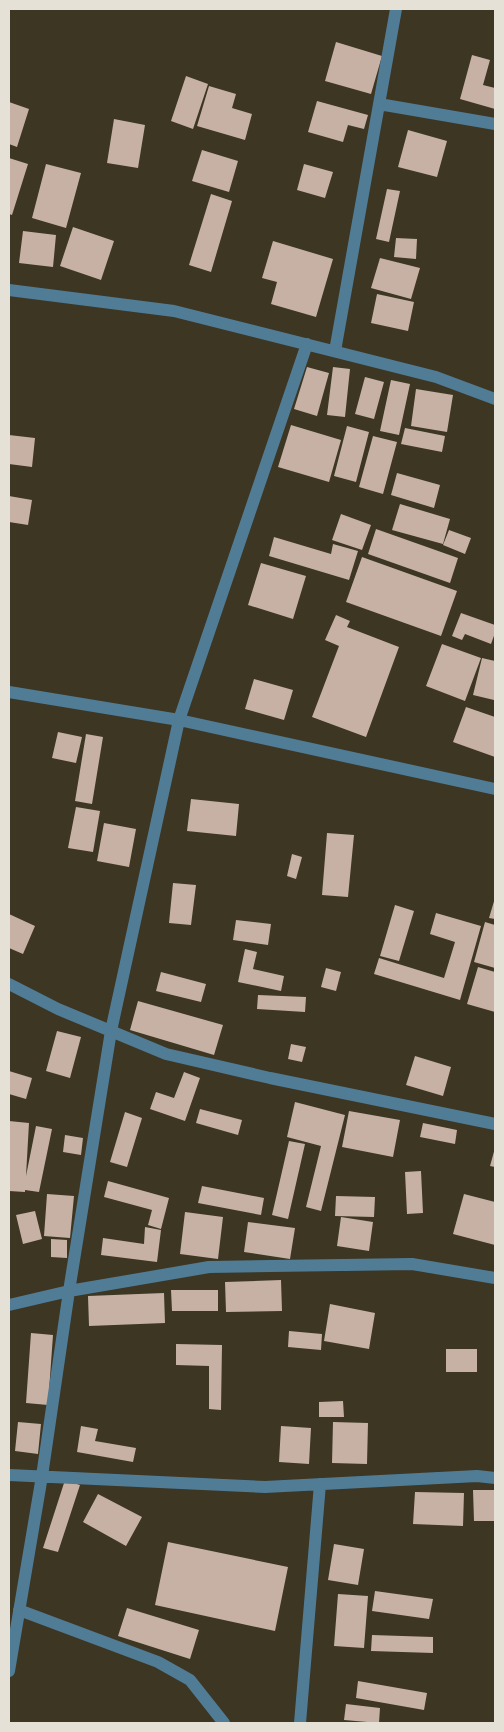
<svg xmlns="http://www.w3.org/2000/svg" width="504" height="1732" viewBox="0 0 504 1732" font-family="Montserrat,sans-serif">
<style>
.building{fill:#c7b1a4}
.lines{fill:none;stroke-linecap:round;stroke-linejoin:round}
.minor{stroke:#517c96;stroke-width:12}
</style>
<rect width="100%" height="100%" fill="#3c3623"/>
<path class="building" d="M336,42L382,56L371,94L325,81Z
M472,55L490,60L483,85L495,88V109L460,99Z
M186,76L208,84L193,129L171,121Z
M209,86L236,94L232,108L252,114L245,140L197,126Z
M317,101L368,115L364,129L348,125L343,142L308,132Z
M9,102L29,109L17,147L9,144Z
M114,119L145,125L138,168L107,163Z
M408,130L447,141L437,177L398,167Z
M202,150L238,161L229,192L192,181Z
M9,158L28,164L12,215L9,214Z
M46,164L81,173L66,228L32,218Z
M304,164L333,172L325,198L297,190Z
M387,189L400,191L389,242L376,239Z
M211,194L232,201L211,272L189,265Z
M73,227L114,241L101,280L60,266Z
M23,231L56,235L53,267L19,263Z
M396,238L417,239L416,259L394,257Z
M273,241L333,259L316,317L271,304L277,282L262,278Z
M380,258L420,268L411,299L371,288Z
M377,294L414,302L408,331L371,323Z
M307,367L329,373L317,416L294,409Z
M333,367L350,369L345,417L327,415Z
M365,377L384,382L374,419L355,414Z
M391,380L410,384L399,435L380,431Z
M416,389L453,395L447,432L411,426Z
M291,425L341,440L329,482L278,467Z
M347,426L369,432L356,482L334,476Z
M405,428L445,436L442,452L401,444Z
M9,435L35,438L32,467L9,464Z
M373,436L397,442L383,494L359,487Z
M397,473L440,485L434,508L391,495Z
M9,496L32,500L28,525L9,522Z
M400,504L450,519L443,544L392,530Z
M341,514L371,525L362,550L332,540Z
M376,529L458,558L450,583L368,554Z
M449,530L471,538L465,554L443,545Z
M274,537L331,554L333,544L358,551L349,580L269,556Z
M362,557L457,591L441,636L346,602Z
M261,563L306,576L293,619L248,605Z
M461,613L495,625V633L491,644L465,634L462,640L452,636Z
M336,615L350,621L347,627L399,647L366,737L312,717L339,646L325,640Z
M442,644L481,658L465,701L426,686Z
M482,658L495,661L494,700L473,695Z
M254,679L293,690L284,720L245,709Z
M466,707L495,717V757L453,742Z
M58,732L82,737L76,763L52,758Z
M86,734L103,737L92,804L75,801Z
M191,799L239,804L236,836L187,831Z
M76,807L100,811L93,852L68,848Z
M104,823L136,829L129,867L97,861Z
M327,833L354,835L348,897L322,895Z
M292,854L302,857L296,879L287,876Z
M173,883L196,885L191,925L169,923Z
M495,898V919L489,918Z
M395,905L414,911L399,961L380,956Z
M436,913L481,926L460,1000L374,974L379,958L444,978L455,942L430,934Z
M9,914L35,926L23,954L9,948Z
M236,920L271,924L268,945L233,940Z
M485,922L495,925V968L474,962Z
M245,949L257,952L253,969L284,976L281,991L238,982Z
M478,967L495,972V1012L467,1004Z
M326,968L341,972L336,991L321,987Z
M161,972L206,984L201,1002L156,991Z
M258,995L306,997L305,1012L257,1009Z
M138,1001L223,1025L214,1055L130,1030Z
M57,1031L81,1037L70,1078L46,1071Z
M291,1044L306,1047L302,1062L288,1059Z
M415,1056L451,1067L443,1096L406,1085Z
M9,1071L32,1078L26,1099L9,1094Z
M184,1072L200,1078L185,1121L150,1109L156,1092L174,1098Z
M295,1102L345,1115L321,1211L306,1207L321,1146L287,1137Z
M200,1109L242,1120L238,1135L196,1123Z
M349,1111L400,1120L393,1157L342,1147Z
M125,1112L142,1118L127,1167L110,1162Z
M9,1121L29,1123L26,1176L36,1126L52,1129L39,1192L25,1190V1192L9,1191Z
M423,1123L457,1130L455,1144L420,1137Z
M65,1135L83,1138L81,1155L63,1152Z
M289,1141L305,1144L288,1219L272,1215Z
M495,1148V1167L490,1166Z
M421,1171L423,1213L407,1214L405,1172Z
M108,1181L169,1198L161,1229L148,1225L152,1210L104,1197Z
M202,1186L264,1198L261,1215L198,1203Z
M47,1194L74,1196L70,1238L44,1236Z
M464,1194L495,1202V1245L453,1234Z
M336,1196L375,1197L374,1217L335,1216Z
M35,1211L42,1239L23,1244L16,1215Z
M185,1212L223,1217L218,1259L180,1254Z
M341,1217L373,1222L369,1251L337,1246Z
M248,1222L295,1228L290,1259L244,1252Z
M145,1227L161,1230L157,1262L101,1255L103,1238L144,1244Z
M51,1239L67,1240V1258L51,1257Z
M281,1280L282,1311L226,1312L225,1282Z
M171,1290H218V1311H172Z
M164,1293L165,1323L89,1326L88,1296Z
M330,1304L375,1313L369,1349L324,1341Z
M289,1331L322,1334L321,1350L288,1347Z
M31,1333L53,1335L48,1405L26,1403Z
M176,1344L222,1345L221,1410L209,1409V1366L176,1365Z
M446,1349H477V1372H446Z
M343,1401L344,1417H319V1402Z
M18,1422L41,1424L38,1454L15,1451Z
M333,1422L368,1423L367,1464L332,1463Z
M81,1426L98,1429L95,1441L136,1448L133,1462L77,1452Z
M281,1426L311,1428L309,1464L279,1462Z
M65,1480L80,1485L58,1552L43,1548Z
M473,1490H495V1521H474Z
M415,1492L464,1493L463,1526L413,1524Z
M98,1494L142,1517L126,1546L83,1522Z
M168,1542L288,1567L275,1631L155,1605Z
M334,1544L364,1549L358,1585L328,1580Z
M375,1591L433,1599L429,1619L372,1611Z
M338,1594L368,1596L364,1648L334,1646Z
M127,1608L199,1630L190,1659L118,1636Z
M372,1635L433,1637V1653L371,1651Z
M358,1681L427,1693L424,1710L356,1698Z
M346,1704L380,1708L379,1723L344,1720Z"/>
<g class="lines">
<path class="minor" d="M379,104L495,124
M9,290L174,311L436,377L495,399
M335,351L396,9
M9,692L179,720L495,789
M9,984L58,1009L166,1054L270,1078L495,1124
M9,1305L69,1291L209,1267L412,1264L495,1278
M9,1475L265,1487L477,1476L495,1478
M19,1610L158,1662L190,1680L224,1723
M9,1671L42,1476L69,1291L111,1031L179,720L307,344
M300,1723L320,1484"/>
</g>
<rect width="504" height="1732" fill="none" stroke="#e5e1d6" stroke-width="20"/>
</svg>
